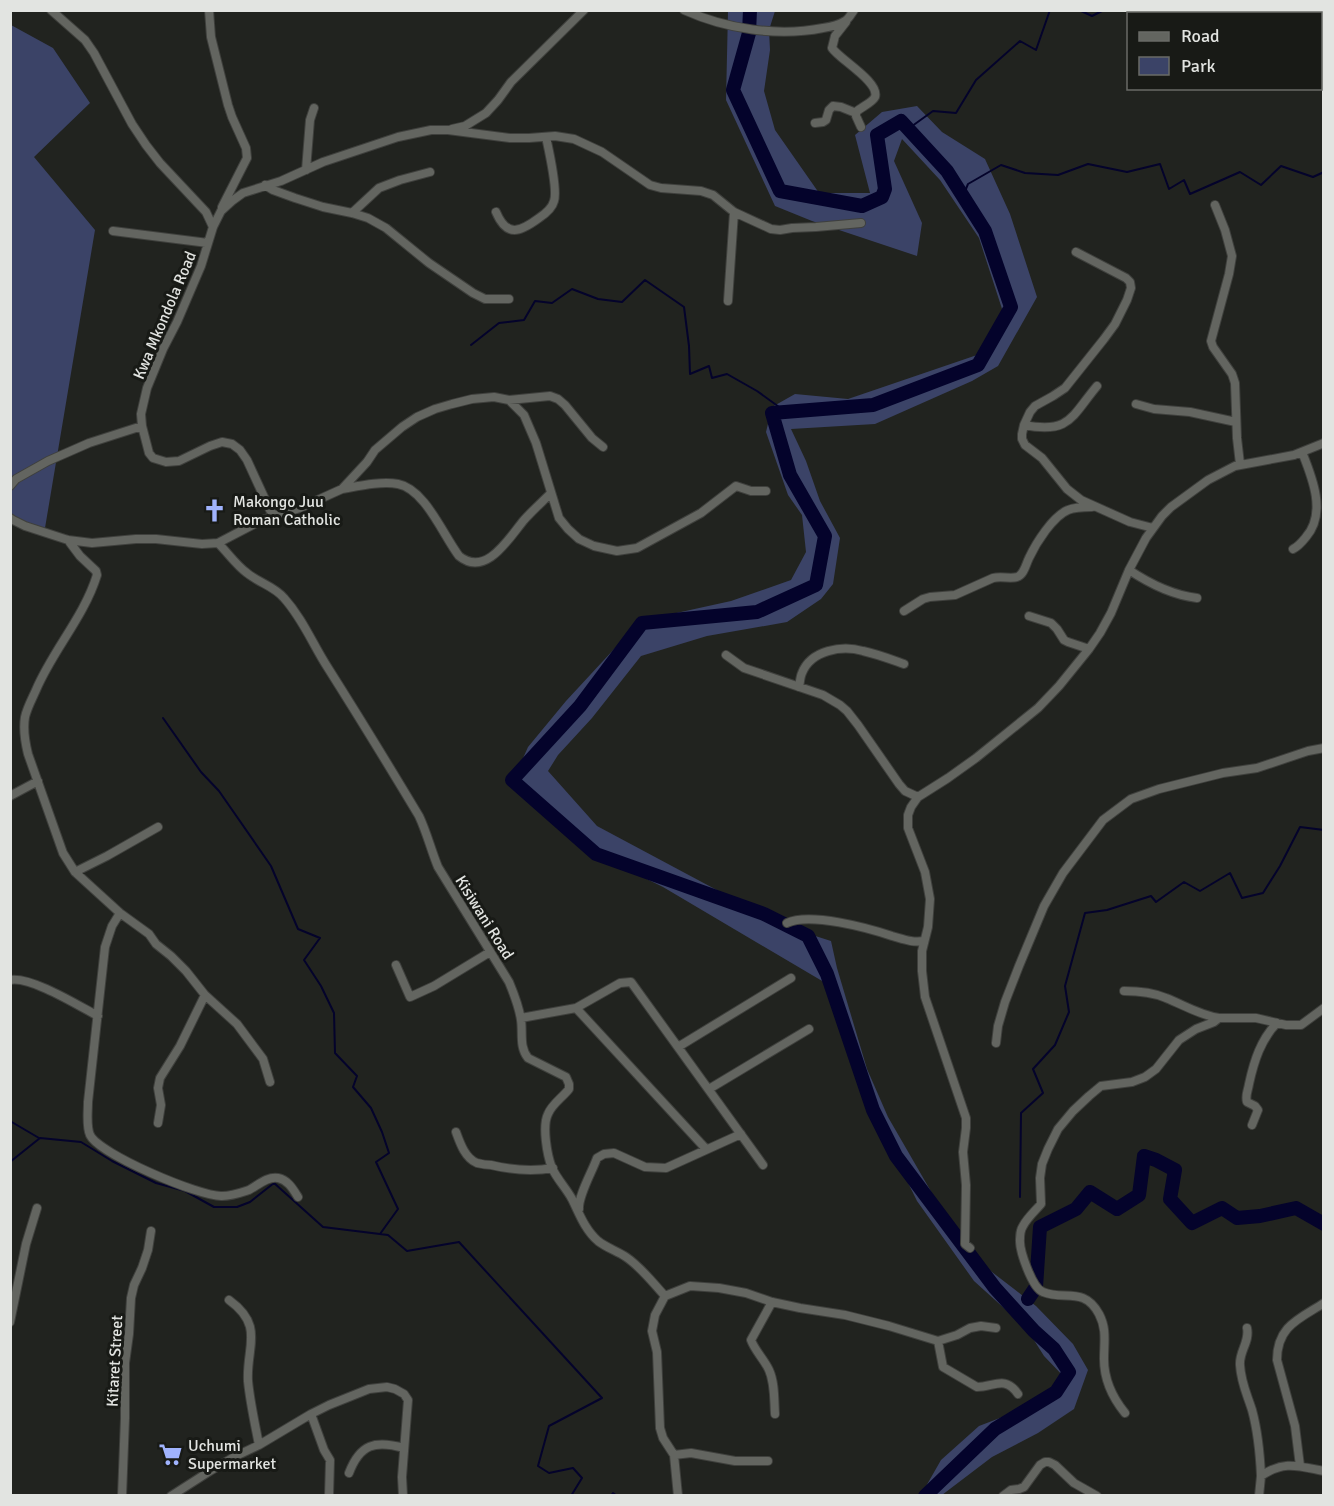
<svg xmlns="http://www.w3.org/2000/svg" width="1334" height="1506" viewBox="0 0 1334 1506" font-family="Signika,sans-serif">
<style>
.green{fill:#3b4367}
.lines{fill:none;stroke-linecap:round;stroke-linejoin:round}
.stream{stroke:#04032b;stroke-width:2}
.river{stroke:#04032b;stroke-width:14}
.minor-casing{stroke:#3f403d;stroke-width:10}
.minor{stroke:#636560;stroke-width:8}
.labels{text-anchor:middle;stroke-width:6;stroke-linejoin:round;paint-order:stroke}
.street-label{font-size:16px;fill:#e2e4e1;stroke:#181a16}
.poi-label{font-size:16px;fill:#e2e4e1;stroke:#181a16;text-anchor:start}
</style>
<rect width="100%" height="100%" fill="#21231f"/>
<path class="green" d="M728,11H775L769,30L770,50L764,91L775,130L819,193H870L855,135L882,112L917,106L942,132L985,159L1010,214L1037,297L998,366L972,381L875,424L791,429L806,461L820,501L840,538L833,584L821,599L787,622L707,636L641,656L592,718L558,755L548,771L597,826L784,926L831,941L837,968L867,1069L888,1117L966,1252L1036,1306L1073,1344L1088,1370L1074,1409L1038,1433L992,1457L942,1495H921L941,1460L979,1426L1031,1406L1049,1396L1067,1380L1044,1356L1027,1329L974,1281L917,1201L882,1130L861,1079L834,988L663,887L594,853L561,827L512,783L528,747L566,701L640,621L731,601L791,580L806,552L802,515L788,495L766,432L772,407L795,394L848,399L977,355L1003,312L979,238L940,180L902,139L894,161L922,223L917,256L812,221L775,206L726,100Z
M11,25L53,48L90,103L34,157L95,230L45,528L11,523Z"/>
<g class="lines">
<path class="stream" d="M1079,10L1092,16L1104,10
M908,129L933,111L956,113L976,80L1020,41L1036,50L1050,10
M963,196L968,184L1001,165L1025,173L1058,175L1088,164L1127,172L1160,164L1169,189L1184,180L1190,194L1240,172L1261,185L1281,166L1313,177L1324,172
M471,345L499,323L524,320L535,301L552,303L572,289L598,299L622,302L645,280L684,307L689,346L690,374L709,366L712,378L727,374L757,391L786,412
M163,718L201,772L219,791L271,866L298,929L320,938L304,960L321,986L334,1013L335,1053L357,1076L353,1087L371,1108L382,1132L389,1153L376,1162L398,1209L380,1234
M10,1121L39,1138
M10,1162L40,1138L81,1142L112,1161L156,1183L185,1191L214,1207H237L250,1202L274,1183L323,1227L388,1235L407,1251L459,1242L602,1398L549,1426L538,1466L549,1473L573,1468L582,1478L571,1496
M1020,1197L1021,1113L1043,1093L1033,1069L1055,1045L1069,1012L1065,986L1085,913L1107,910L1151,896L1156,902L1184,882L1200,891L1230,873L1242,898L1263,893L1280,866L1300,827L1324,830
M611,1496L613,1493L617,1496"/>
<path class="river" d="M750,10L749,33L733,90L780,191L862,206L882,197L885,189L877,135L901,121L947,171L985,231L1011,307L978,365L873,405L772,413L790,475L825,536L816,585L757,612L642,623L580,706L512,780L596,854L764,914L808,936L827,974L873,1110L896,1156L995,1288L1034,1331L1054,1349L1069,1372L1056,1392L995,1429L925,1496
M1028,1299L1036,1287L1040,1227L1076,1209L1090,1192L1117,1209L1139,1195L1144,1156L1156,1160L1175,1170L1170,1199L1192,1223L1222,1208L1237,1218L1260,1216L1296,1208L1324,1224"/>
<defs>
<path id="minor" d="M51,10L85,40L94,53L132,124L146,145L160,163L206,212L213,227
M209,10L211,37L228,105L232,117L246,148L247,158L222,207
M684,10C726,29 778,37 823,28C830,27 839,25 845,21C849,19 851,14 854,10
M846,22L835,36L832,48C839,59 880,82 875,97C872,103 861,107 856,112V116L861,127
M815,123L823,122L826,120L829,110L833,106L841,107L856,113
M452,129L465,126L486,113L498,100L511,82L584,10
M306,170L310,120L314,108
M265,185L273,190L295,198L323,207L352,213L368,218L386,228L429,263L473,293L485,299H509
M1215,205L1225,230L1232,256L1229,274L1211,341L1213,347L1232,374L1235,383L1237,438L1240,464
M496,212C507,238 520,232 539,218C545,214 552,209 554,201C558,190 549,151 546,137
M352,213L379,188L400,180L430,172
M113,231L208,243
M1076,252L1126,278L1130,282L1131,288L1127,300L1115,324L1104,339L1065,388L1053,396L1035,406L1030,412L1024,425L1022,434V439L1025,445L1042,458L1067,489L1081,500L1130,522L1153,528
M728,301L734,212
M509,400L550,396L558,399L565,405L592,438L603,447
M1136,404L1154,409L1190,412L1236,422
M1024,425C1070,434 1071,417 1097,386
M10,486L16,479L48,461L89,443L142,426
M342,489C359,486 381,481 398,484C425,489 443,535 459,556C486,578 509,538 524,520C533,510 542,502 551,493
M275,516L270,510L247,460L240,450L232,444L222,442L210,446L179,461L166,462L153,458L149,453L142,426L141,414L147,388L163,349L177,322L201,266L213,227L221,211L232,201L243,193L281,181L323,162L398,137L431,130H448L510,138H529L555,136L574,139L602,152L650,185L661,188L701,191L713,195L734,212L771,229L780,230L792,228L816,227L861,223
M10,518L13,520L25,526L68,540L92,543L136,539H156L202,544L218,543L262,520L300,508L342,489L367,462L375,450L402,427L417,417L435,409L452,404L472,399L494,397L509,400L524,415L536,443L559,518L568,529L579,539L594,546L617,551L637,548L701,513L736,486L751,491H766
M68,540L80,556L96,571L97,575C84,617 53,650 36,690C32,699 27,708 25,717C23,729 25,742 28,754L63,853L75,872L120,913L149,934L156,944L171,956L186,971L205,995L237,1024L263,1059L270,1082
M218,543C228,553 236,565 247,573C259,583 274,586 284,598C303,619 313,645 328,668C359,717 389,766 419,816C427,833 431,850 438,867L509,982C514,994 519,1006 521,1020C523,1033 519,1047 528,1058L566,1077L569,1084V1089C562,1098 552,1104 548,1114C542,1126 547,1155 552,1168C557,1179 566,1188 572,1199C579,1213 585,1230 598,1241C607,1248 617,1251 626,1257C641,1267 653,1283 665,1296
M1293,549C1299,546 1302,542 1306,537C1327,513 1312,477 1302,452
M1129,570C1150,584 1172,595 1197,598
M904,611L923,599L930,597L955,595L993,578C1001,576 1011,579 1017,577C1024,575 1026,564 1029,558C1036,543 1053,516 1068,510C1075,507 1084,507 1092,507
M1029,616L1051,623L1057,629L1064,640L1068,642L1089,649
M726,655L744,668L823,695L840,705L847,711L858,725L899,784L905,791L918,797
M799,687C800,683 800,677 802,673C811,650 842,645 863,651C877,654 890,659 904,664
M10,796L38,781
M75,872L107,856L158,827
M120,913L112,926L105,947L88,1102C88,1112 86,1126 90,1135C99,1154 200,1197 222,1196C232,1196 240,1193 249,1190C258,1185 268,1176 278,1178C288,1180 293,1189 298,1197
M787,923C810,912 868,928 892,936C903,939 912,943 924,941
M396,965L410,997L434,986L490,952
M10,980C31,976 79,1006 98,1016
M1124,991C1138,991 1152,992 1166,998C1184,1005 1199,1015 1219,1018
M576,1008L706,1149
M521,1018L576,1008L620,983L631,982L763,1165
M996,1043L998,1026L1005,1002L1019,966L1044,906L1063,873L1103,820L1131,799L1159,789L1223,773L1257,768L1308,751L1324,748
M678,1047L791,978
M709,1089L809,1029
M158,1123L161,1105L158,1088L160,1078L180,1046L205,995
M1252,1125L1258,1110L1255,1106L1247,1102C1245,1095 1248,1091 1249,1084C1254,1061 1261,1039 1277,1023
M456,1132C460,1143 465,1158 477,1163C481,1164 487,1165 491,1165C512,1170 531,1172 553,1168
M579,1209C578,1196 592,1172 597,1158L604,1154L614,1153L645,1167L666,1168L741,1134
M970,1248L965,1244L966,1185L963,1152L966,1128V1118L925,997L922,971V951L928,927L930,899L925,872L908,828V815L911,807L918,797L948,778L976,758L1038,708L1059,686L1089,649L1100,633L1111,613L1129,570L1146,538L1162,516L1171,507L1208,480L1235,466L1294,455L1324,443
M229,1300C265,1326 246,1347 248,1381C250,1402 255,1424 259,1445
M772,1302L751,1340C755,1351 764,1359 769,1370C775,1383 774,1400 775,1414
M10,1322L26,1244L37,1208
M1247,1328C1250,1342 1239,1351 1240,1365C1241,1383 1247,1394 1252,1410C1258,1432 1260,1454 1261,1476
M938,1341L943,1367L977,1387C994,1387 1005,1375 1018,1394
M1125,1413C1112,1397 1104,1380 1104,1359C1104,1342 1107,1329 1099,1314C1084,1286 1064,1301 1043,1292C1032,1288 1019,1250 1020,1239C1020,1235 1021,1229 1023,1226C1027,1218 1035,1211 1041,1204L1040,1178L1042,1164L1048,1149L1058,1129L1073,1111L1089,1096L1101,1086L1132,1082L1145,1077L1156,1069L1179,1040L1196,1029L1214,1022L1219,1018H1256L1286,1025H1301L1324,1008
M311,1414L324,1450L330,1460L329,1496
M674,1455L691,1453L735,1461H768
M1300,1466L1295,1426L1277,1360C1277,1326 1299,1319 1324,1303
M349,1473C360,1444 375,1440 404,1448
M122,1496L125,1418V1363L129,1334L131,1298L134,1285L142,1268L148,1250L151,1231
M171,1496L210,1471L236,1456L259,1445L311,1414L329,1405L369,1389L387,1387L395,1389L404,1394L408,1400L402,1477L403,1496
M678,1496L674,1455L663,1438L660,1428L657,1352L652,1331L655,1315L665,1296L690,1286L719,1288L746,1293L772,1302L800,1308L845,1315L889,1326L938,1341L957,1335L970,1328L981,1326L996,1328
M1003,1496L1011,1490L1019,1489L1024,1487L1040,1465L1045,1462H1049L1055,1465L1074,1483L1097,1496
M1259,1496L1261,1476C1284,1460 1298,1466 1324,1471"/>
</defs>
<use href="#minor" class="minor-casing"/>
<use href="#minor" class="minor"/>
</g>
<defs>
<symbol id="church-bare" viewBox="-9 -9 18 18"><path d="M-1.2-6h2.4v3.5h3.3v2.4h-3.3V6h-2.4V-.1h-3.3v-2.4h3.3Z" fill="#a0b3fd" stroke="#181a16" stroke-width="2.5" paint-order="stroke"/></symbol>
<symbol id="supermarket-bare" viewBox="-9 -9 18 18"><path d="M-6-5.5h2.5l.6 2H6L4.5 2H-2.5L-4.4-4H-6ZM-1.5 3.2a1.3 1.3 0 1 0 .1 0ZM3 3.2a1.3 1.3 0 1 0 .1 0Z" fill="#a0b3fd" stroke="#181a16" stroke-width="2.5" paint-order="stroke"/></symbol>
</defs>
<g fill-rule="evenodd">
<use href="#church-bare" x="198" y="494" width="33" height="33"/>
<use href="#supermarket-bare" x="154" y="1438" width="33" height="33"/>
</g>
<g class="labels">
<g class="street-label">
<text transform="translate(164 315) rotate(-67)" y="6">Kwa Mkondola Road</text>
<text transform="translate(485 917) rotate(58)" y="6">Kisiwani Road</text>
<text transform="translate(114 1361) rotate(-87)" y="6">Kitaret Street</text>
</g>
<g class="poi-label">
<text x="233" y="507">Makongo Juu<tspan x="233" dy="18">Roman Catholic</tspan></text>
<text x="188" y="1451">Uchumi<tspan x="188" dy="18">Supermarket</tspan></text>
</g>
</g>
<rect width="1334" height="1506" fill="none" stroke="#e2e4e1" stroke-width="24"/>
<rect x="1127" y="12" width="195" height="78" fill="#181a16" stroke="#696b67" stroke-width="1.5"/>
<rect x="1139" y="32" width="30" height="9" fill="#636560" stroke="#696b67" stroke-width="1.5"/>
<text x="1181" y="42" font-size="18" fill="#e2e4e1">Road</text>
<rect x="1139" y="57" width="30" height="18" fill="#3b4367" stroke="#696b67" stroke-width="1.5"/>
<text x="1181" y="72" font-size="18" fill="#e2e4e1">Park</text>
</svg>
